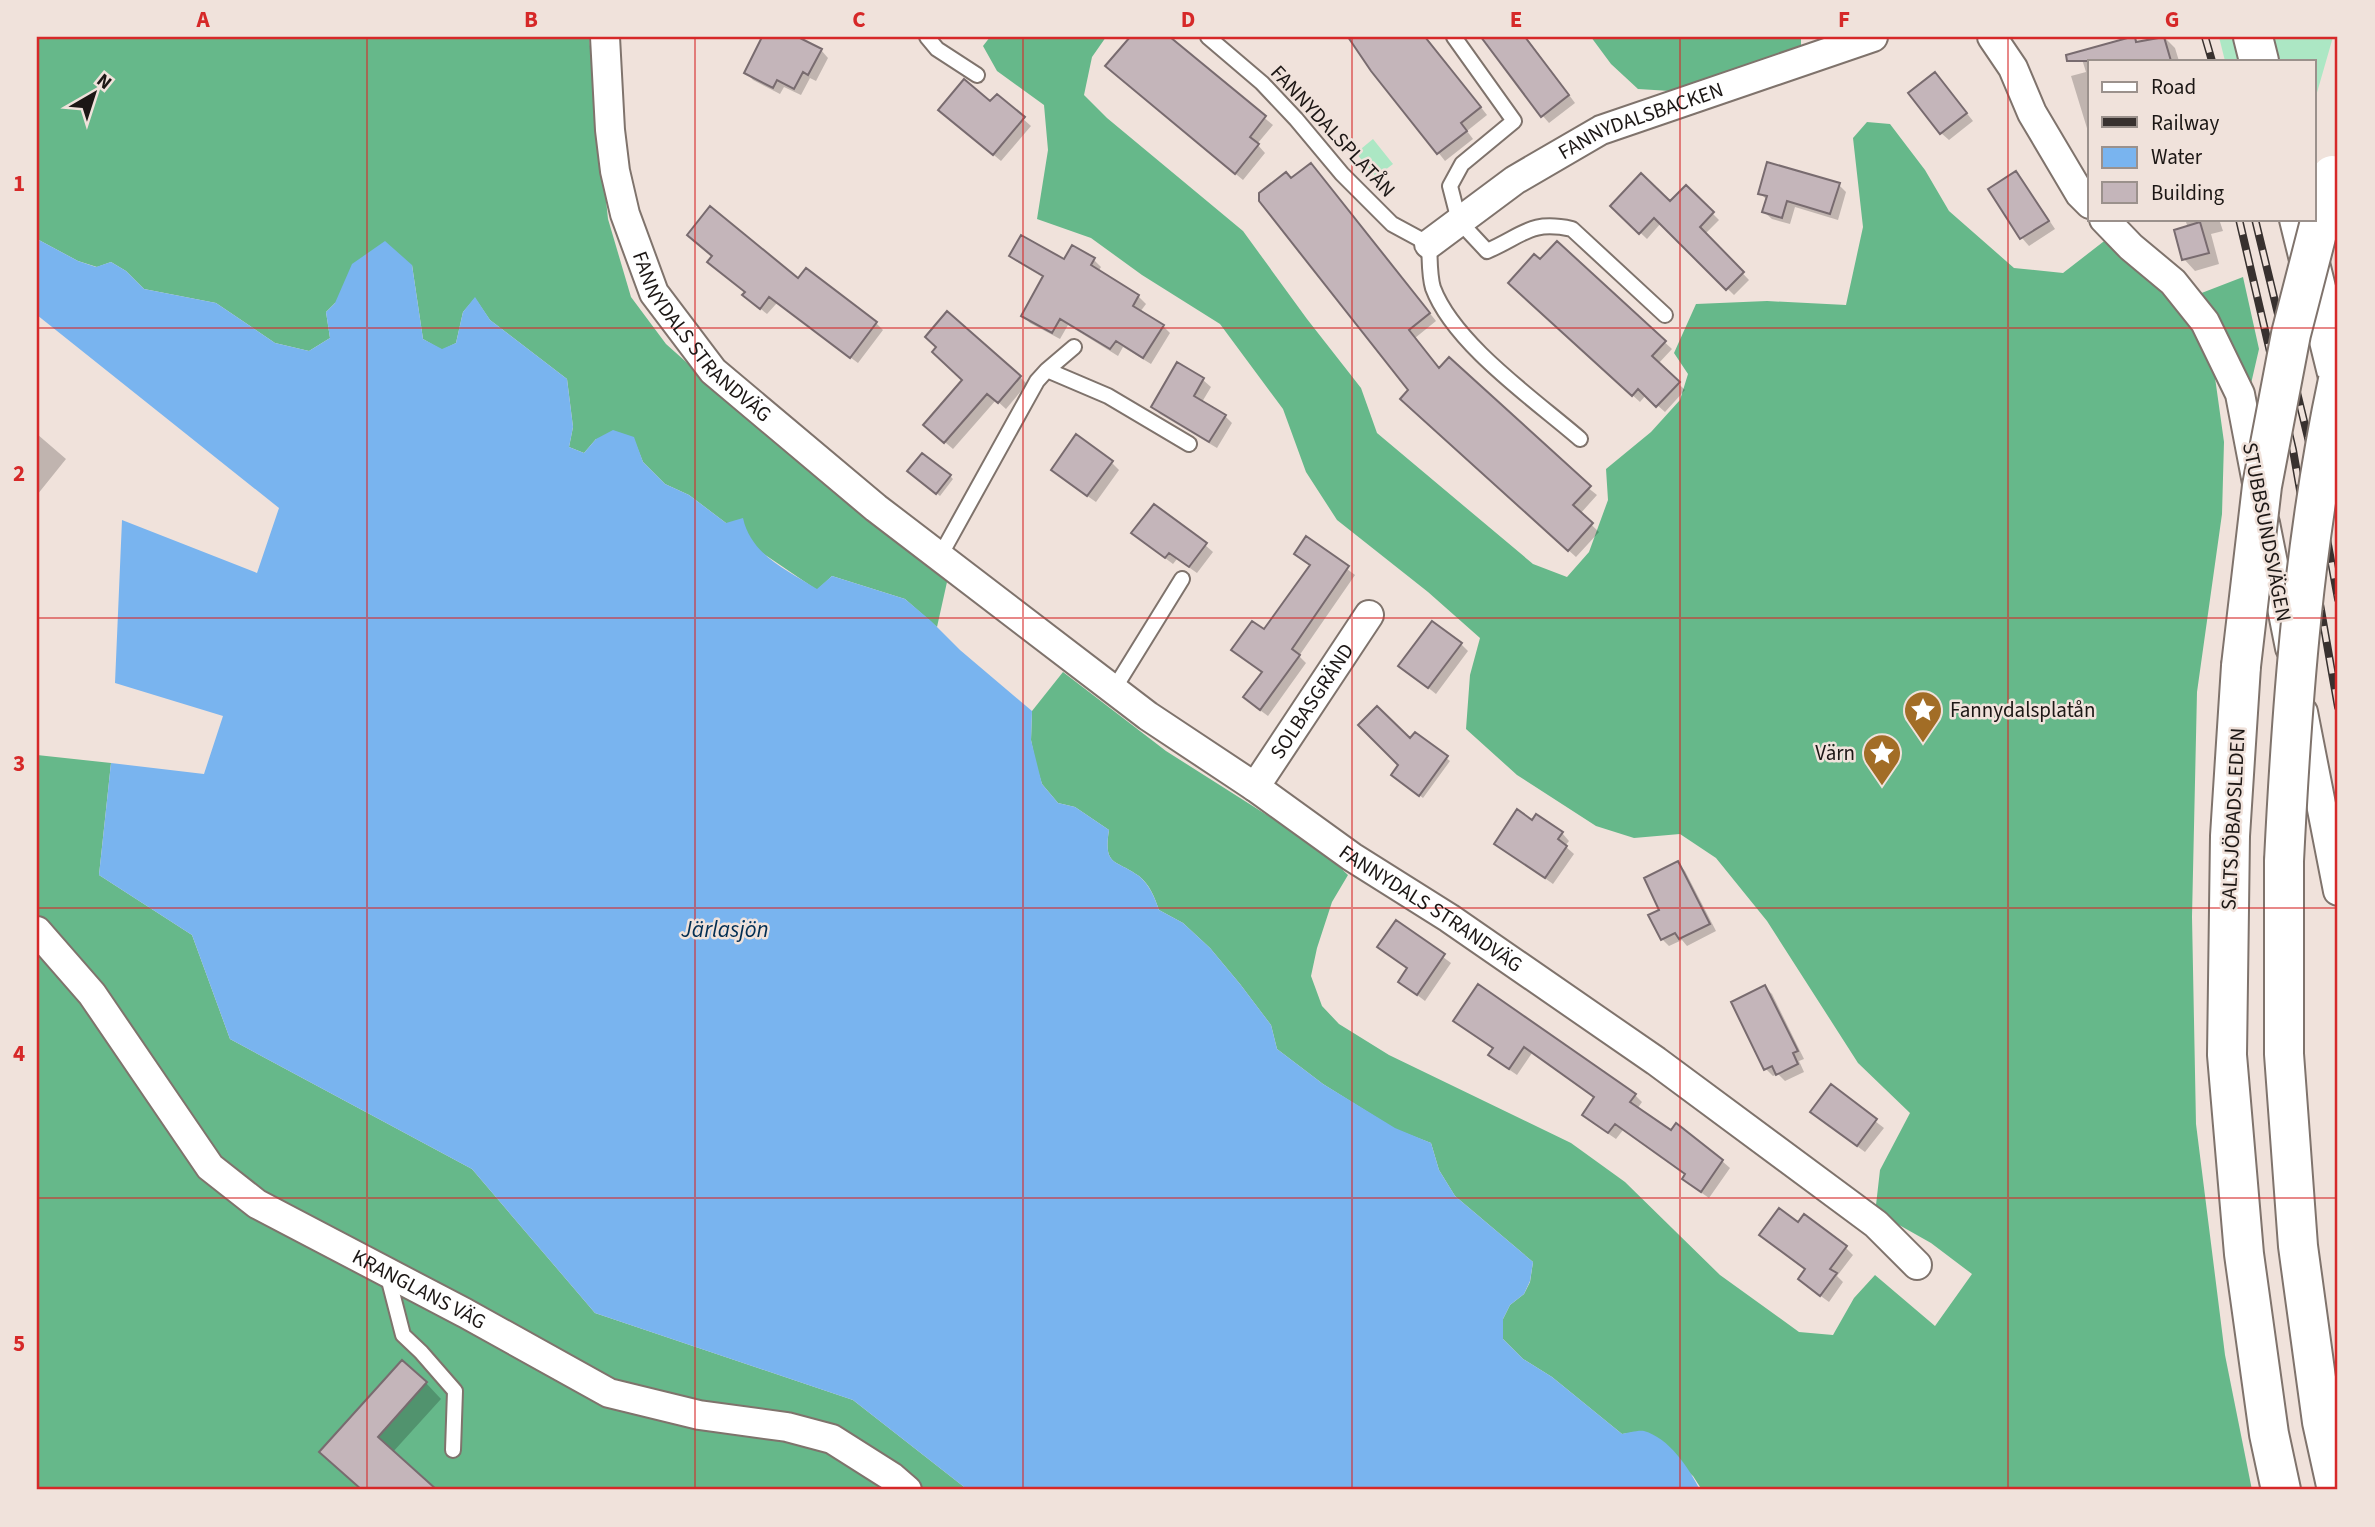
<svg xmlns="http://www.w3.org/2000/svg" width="2375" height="1527" viewBox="0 0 2375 1527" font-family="'Source Sans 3',sans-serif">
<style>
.green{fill:#ace7c4}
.forest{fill:#66b88a}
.water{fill:#79b4ef}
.shadow{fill:#0003}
.building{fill:#c4b5ba;stroke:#786b6f;stroke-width:2}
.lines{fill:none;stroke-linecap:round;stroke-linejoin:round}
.lane-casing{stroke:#7f736c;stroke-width:18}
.street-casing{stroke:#7f736c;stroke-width:32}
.secondary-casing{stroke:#7f736c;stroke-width:42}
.highway-casing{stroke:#7f736c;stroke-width:42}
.lane{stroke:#fff;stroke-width:14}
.street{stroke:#fff;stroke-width:28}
.secondary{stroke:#fff;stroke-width:38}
.highway{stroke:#fff;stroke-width:38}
.rail-casing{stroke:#38312f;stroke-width:8}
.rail{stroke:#f0e2db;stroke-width:5;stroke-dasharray:16;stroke-linecap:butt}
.highway-bridge-casing{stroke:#7f736c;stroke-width:42;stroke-linecap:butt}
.highway-bridge{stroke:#fff;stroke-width:38}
.grid{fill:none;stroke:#d62828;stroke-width:2;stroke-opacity:0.55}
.labels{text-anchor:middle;stroke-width:5;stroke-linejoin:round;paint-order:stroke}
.street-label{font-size:21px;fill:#1c1715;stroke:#f0e2db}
.poi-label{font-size:21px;fill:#1c1715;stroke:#f0e2db;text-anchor:start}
.water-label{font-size:23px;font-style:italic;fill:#012d52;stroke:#f0e2db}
.neatline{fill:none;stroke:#d62828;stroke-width:2.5}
.grid-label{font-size:23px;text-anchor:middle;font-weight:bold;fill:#d62828}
</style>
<rect width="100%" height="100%" fill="#f0e2db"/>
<path class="green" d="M2219,37H2235L2240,61H2225Z
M2273,37H2333L2314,103V61H2278Z
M1373,139L1393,164L1376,177L1356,153Z"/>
<path class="forest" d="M37,37H589L608,219L631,297L666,344L788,453L947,582L937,627L905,599L832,576L817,590L758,550L746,532L726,523L689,495L665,484L643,462L633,437L596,439L584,453L569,447L573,427L567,379L490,320L475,298L463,312L456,343L442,350L423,339L412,265L335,303L326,312L330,338L309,351L275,343L216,303L144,289L126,271L111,262L97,267L78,261L37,239Z
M990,37H1106L1092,57L1084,95L1107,118L1243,231L1307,319L1361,388L1377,433L1533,564L1567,577L1589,552L1608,500L1606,469L1651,432L1680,400L1688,374L1674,353L1696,304L1767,301L1846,305L1863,227L1853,138L1867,122L1890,124L1925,170L1949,211L2014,268L2063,273L2112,235L2175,291L2212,356L2224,442L2222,514L2197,692L2192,917L2196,1124L2225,1355L2252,1490H1702L1693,1476L1643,1431L1622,1434L1552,1377L1523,1359L1503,1339V1319L1510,1305L1524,1294L1530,1282L1533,1262L1455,1196L1439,1170L1431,1143L1395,1129L1323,1084L1277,1049L1271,1025L1240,984L1210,948L1183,923L1159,910C1154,896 1150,885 1139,876C1116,859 1103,867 1109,830L1075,807L1058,803L1042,784L1036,765L1031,740L1032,711L1063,672L1166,751L1319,848L1348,875L1332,902L1317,948L1311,976L1322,1006L1339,1024L1389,1055L1571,1143L1625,1182L1720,1275L1799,1332L1833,1335L1854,1298L1875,1275L1935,1326L1972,1274L1931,1243L1892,1221L1876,1205L1880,1170L1910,1113L1858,1063L1767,921L1716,858L1680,834L1634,838L1596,826L1517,775L1466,729L1470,675L1480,638L1428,592L1337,520L1306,472L1283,409L1220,324L1142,275L1091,238L1037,219L1048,150L1044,105L997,71L983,46Z
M1591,37H1801V46L1670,91L1638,89L1611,64Z
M2243,277L2259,349L2250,388L2199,294Z
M37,755L111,763L99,875L192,935L230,1039L472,1169L595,1313L853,1400L968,1490H37Z"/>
<path class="water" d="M37,239L78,261L96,267L111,262L126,271L144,289L216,303L275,343L309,351L330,338L326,312L335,303L352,264L385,241L412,265L423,339L442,349L456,343L463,312L475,297L490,320L567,379L573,427L569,447L584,453L596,439L613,430L634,437L643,462L665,484L689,495L726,523L743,518C751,555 787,570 817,589L832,576L905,599L931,621L960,650L1032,711L1031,740L1042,784L1058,803L1075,807L1109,830C1103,867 1116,859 1139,876C1150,886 1154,896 1159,910L1183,923L1210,948L1240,984L1271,1025L1277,1049L1323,1084L1395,1128L1431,1143L1439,1170L1455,1196L1533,1262L1530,1281L1524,1294L1510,1305L1503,1319V1339L1523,1359L1552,1377L1622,1434C1628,1433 1638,1430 1644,1431C1669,1438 1689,1468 1700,1490H968L853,1400L595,1313L472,1169L230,1039L192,935L99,875L111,763L204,774L223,716L115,683L122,520L257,573L279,508L37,315Z"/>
<path class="shadow" d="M764,37H794L821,50L828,58L816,81L810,78L801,95L784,87L780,94L753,80L746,72Z
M1142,37H1168L1273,125L1257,144L1265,153L1243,180L1115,74Z
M1346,37H1426L1487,115L1467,131L1473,139L1445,161L1373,70L1355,44Z
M1502,37H1526L1575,103L1549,123L1542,115L1508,42Z
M2164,37L2175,48L2179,61H2090V138L2071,76L2086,72L2080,53L2134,38L2139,43Z
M1942,82L1973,121L1949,140L1941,133Z
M997,96L1031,126L1001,161L948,117L991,103Z
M1318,172L1436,321L1415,338L1440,369L1597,495L1580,514L1599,532L1576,557L1409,406L1410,390L1291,180Z
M2016,173L2023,181L2055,229L2029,246L2022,238L1991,190Z
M1839,185L1846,192L1838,220L1795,207L1790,224L1772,219L1764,212L1768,201L1760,193Z
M1686,187L1719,220L1705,234L1749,280L1734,295L1661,223L1647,239L1612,206L1670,204Z
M2185,219H2219L2223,231L2211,234L2219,264L2195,271L2184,259L2188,228Z
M1557,243L1672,349L1658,364L1685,390L1665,412L1646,395L1640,402L1517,290Z
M1011,256L1065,262L1094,260L1101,267L1098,272L1138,296L1146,304L1140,312L1163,326L1170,333L1151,364L1123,347L1118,356L1068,325L1060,339L1030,323L1023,315L1044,278L1019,263Z
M799,280L876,323L883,330L858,363L777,303L767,314L751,301L746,292Z
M938,347L1020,377L1027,384L1006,409L996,400L953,449L933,432L964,380Z
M1178,365L1203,380L1211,387L1202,402L1225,416L1232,423L1217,448L1160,414L1153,407Z
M37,434L66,459L37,495Z
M1111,462L1119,470L1096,502L1060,477Z
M913,474L950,476L953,479L940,496Z
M1307,539L1355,575L1299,656L1306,663L1268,716L1253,705L1263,673L1234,650L1265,632L1311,566L1296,554Z
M1141,540L1205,545L1213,552L1197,573L1177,559L1173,564Z
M1461,644L1468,651L1436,694L1401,666Z
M1415,734L1450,761L1423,798L1397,778L1410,741Z
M1533,822L1562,833L1569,841L1565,846L1574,854L1553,884L1497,844Z
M1678,863L1685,871L1716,931L1687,946L1682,940L1669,946L1662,939V910Z
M1396,922L1451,963L1425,1001L1400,982L1409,969L1379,947Z
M1479,986L1635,1095L1642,1102L1637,1109L1671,1133L1722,1161L1730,1168L1709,1198L1692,1186L1684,1178L1687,1175L1623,1130L1616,1139L1591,1122L1584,1114L1595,1098L1532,1053L1517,1075L1498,1062L1491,1055L1494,1049L1456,1021Z
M1765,987L1772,994L1804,1059L1799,1061L1804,1072L1785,1081L1778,1074L1773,1076L1766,1069Z
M1831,1087L1884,1128L1865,1152L1820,1119Z
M1798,1225L1846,1248L1853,1255L1837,1276L1843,1282L1829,1302L1807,1286L1806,1270L1761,1235Z
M426,1383L441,1399L392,1453L434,1490H362L337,1467Z"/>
<path class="building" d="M762,37H798L822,49L808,75L803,72L794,89L777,80L773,88L744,73Z
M1130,37H1170L1266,116L1250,137L1259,144L1235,174L1105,66Z
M1348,37H1425L1481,107L1461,123L1467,131L1437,154L1371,71Z
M1481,37H1525L1569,95L1541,117Z
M2131,37H2135L2136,42L2164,37L2171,61H2067L2066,55Z
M1935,72L1967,113L1940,134L1908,93Z
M964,79L990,101L997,94L1025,117L993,155L938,110Z
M1767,162L1840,183L1830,214L1787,201L1782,218L1762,212L1767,196L1758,194Z
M1311,163L1430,313L1409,330L1439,368L1449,357L1591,486L1573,505L1593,523L1568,551L1400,399L1408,390L1259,201V193L1286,172L1291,178Z
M2016,171L2049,221L2020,239L1988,189Z
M1641,173L1670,201L1686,185L1714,212L1700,227L1744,272L1726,290L1654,218L1639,234L1610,206Z
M710,206L798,278L806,268L877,322L850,358L769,297L760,309L742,295L745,292L707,262L712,256L687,235Z
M2200,222L2209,253L2182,260L2174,230Z
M1021,235L1064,259L1072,245L1095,258L1091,265L1139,295L1133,306L1164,325L1143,358L1116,341L1110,349L1060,319L1052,333L1021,316L1043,276L1009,256Z
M1557,241L1666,341L1652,356L1680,382L1656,407L1638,389L1632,396L1508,283L1534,254L1540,259Z
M947,311L1021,376L998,403L987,394L944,443L923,425L962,380L932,352L936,347L925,337Z
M1177,362L1204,378L1194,396L1226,415L1209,442L1151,407Z
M1076,434L1113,461L1087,496L1051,470Z
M922,453L951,475L936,494L907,471Z
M1154,504L1207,543L1189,567L1169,553L1165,558L1131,533Z
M1306,536L1349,566L1292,649L1300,655L1260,710L1243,697L1262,672L1231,650L1252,621L1264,629L1310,565L1294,554Z
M1432,621L1462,643L1428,688L1398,666Z
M1377,706L1410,738L1415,732L1448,756L1419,796L1391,775L1398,765L1358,725Z
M1517,809L1532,820L1536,814L1563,832L1558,839L1567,846L1545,878L1494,844Z
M1678,861L1710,924L1679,939L1675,933L1661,940L1648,915L1659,910L1644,878Z
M1396,920L1445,954L1417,995L1398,982L1407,968L1377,947Z
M1478,984L1636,1094L1630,1102L1671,1130L1676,1123L1723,1160L1701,1192L1682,1179L1685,1174L1615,1124L1608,1133L1582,1115L1594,1097L1524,1047L1509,1069L1488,1055L1493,1048L1453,1021Z
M1765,985L1798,1051L1793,1053L1798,1064L1776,1075L1772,1066L1764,1070L1731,1002Z
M1831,1084L1877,1119L1857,1146L1810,1112Z
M1779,1208L1798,1222L1804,1214L1847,1246L1830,1269L1837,1273L1820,1296L1798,1279L1805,1269L1759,1235Z
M402,1360L427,1382L378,1437L437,1490H362L319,1452Z"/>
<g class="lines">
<defs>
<path id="lane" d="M927,37L937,49L977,75
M1208,37L1262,83L1296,119L1342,174L1392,224L1429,244C1430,258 1429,275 1433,288C1454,344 1535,400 1580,439
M1454,37L1514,121L1462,164L1450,186L1459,221L1487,251C1524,235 1530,220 1572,229L1665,315
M1047,370L1108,396L1189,444
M940,556L1037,381L1047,370L1074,347
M1114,689L1182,579
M387,1273L403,1335L421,1352L455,1391L453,1450"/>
<g id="street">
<path id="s1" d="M605,37L610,130L615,171L625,214L654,293L713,371L876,508L1148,716L1255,787L1352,857L1449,918L1656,1061L1876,1224L1917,1265"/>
<path d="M1992,37L2013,68L2032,113L2080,194L2090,204"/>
<path d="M2104,219L2131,247L2173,282L2205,322L2240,394L2257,483"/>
<path id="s2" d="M1429,244L1515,180L1601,130L1873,37"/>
<path d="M2265,523L2290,648"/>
<path d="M2303,712L2338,891"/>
<path id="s3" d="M1255,787L1369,615"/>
<path id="s4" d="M37,931L92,994L210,1167L257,1204L465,1313L609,1393L699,1415L787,1427L832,1439L892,1477L907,1490"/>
</g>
<path id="secondary" d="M2253,37L2259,61
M2299,219L2338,377"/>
<path id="highway" d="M2241,666L2230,836L2227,1055L2244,1254L2269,1434L2281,1490
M2284,861V1054L2298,1246L2322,1422L2337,1490"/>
</defs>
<use href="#lane" class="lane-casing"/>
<use href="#street" class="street-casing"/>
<use href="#secondary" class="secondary-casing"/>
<use href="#highway" class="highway-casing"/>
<use href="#lane" class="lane"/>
<use href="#street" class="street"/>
<use href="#secondary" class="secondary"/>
<use href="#highway" class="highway"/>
<defs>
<path id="rail" d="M2205,37L2212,61
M2239,219L2293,450L2338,707
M2255,219L2310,446L2338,599"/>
</defs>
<use href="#rail" class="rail-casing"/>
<use href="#rail" class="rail"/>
<defs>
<path id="highway-bridge" d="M2241,666L2262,486L2291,334L2332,175
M2284,861C2292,699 2304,539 2338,380"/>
</defs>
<use href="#highway-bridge" class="highway-bridge-casing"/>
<use href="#highway-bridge" class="highway-bridge"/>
</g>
<path class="grid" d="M367,37V1490M695,37V1490M1023,37V1490M1352,37V1490M1680,37V1490M2008,37V1490M37,328H2338M37,618H2338M37,908H2338M37,1198H2338"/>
<defs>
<symbol id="sight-pin" viewBox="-11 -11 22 30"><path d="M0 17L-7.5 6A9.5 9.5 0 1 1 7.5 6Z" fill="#a26d26" stroke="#f0e2db"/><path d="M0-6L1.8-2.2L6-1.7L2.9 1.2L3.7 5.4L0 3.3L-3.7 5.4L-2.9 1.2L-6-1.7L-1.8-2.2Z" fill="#fff"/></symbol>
</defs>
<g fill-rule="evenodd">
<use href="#sight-pin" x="1901" y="688" width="44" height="60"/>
<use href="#sight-pin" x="1860" y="731" width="44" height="60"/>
</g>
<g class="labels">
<g class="street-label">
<text dy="7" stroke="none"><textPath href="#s2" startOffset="247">FANNYDALSBACKEN</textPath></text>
<text transform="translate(1333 131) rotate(47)" y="7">FANNYDALSPLATÅN</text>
<text dy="7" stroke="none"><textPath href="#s1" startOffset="326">FANNYDALS STRANDVÄG</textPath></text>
<text transform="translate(2267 532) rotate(79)" y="7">STUBBSUNDSVÄGEN</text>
<text dy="7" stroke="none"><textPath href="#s3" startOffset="103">SOLBASGRÄND</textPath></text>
<text transform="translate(2233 819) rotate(-87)" y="7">SALTSJÖBADSLEDEN</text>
<text dy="7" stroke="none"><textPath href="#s1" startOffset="1258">FANNYDALS STRANDVÄG</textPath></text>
<text dy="7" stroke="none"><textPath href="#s4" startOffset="536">KRANGLANS VÄG</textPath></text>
</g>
<g class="poi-label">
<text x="1950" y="717">Fannydalsplatån</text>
<text x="1855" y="760" text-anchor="end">Värn</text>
</g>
<g class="water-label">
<text x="725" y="937">Järlasjön</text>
</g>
</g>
<rect width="2375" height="1527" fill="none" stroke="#f0e2db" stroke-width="77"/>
<rect x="2088" y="60" width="228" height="161" fill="#f0e2db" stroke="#9b918c" stroke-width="2"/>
<rect x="2102" y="82" width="35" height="10" fill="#ffffff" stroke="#9b918c" stroke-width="2"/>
<text x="2151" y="94" font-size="21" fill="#1c1715">Road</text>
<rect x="2102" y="117" width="35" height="10" fill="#38312f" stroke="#9b918c" stroke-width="2"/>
<text x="2151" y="130" font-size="21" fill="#1c1715">Railway</text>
<rect x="2102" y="147" width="35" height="21" fill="#79b4ef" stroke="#9b918c" stroke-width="2"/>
<text x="2151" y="164" font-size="21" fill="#1c1715">Water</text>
<rect x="2102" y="182" width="35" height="21" fill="#c4b5ba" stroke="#9b918c" stroke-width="2"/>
<text x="2151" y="200" font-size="21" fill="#1c1715">Building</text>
<g transform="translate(94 94) rotate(39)" stroke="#f0e2db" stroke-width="5" paint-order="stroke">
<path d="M0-5L12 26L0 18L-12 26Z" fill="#1c1715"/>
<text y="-10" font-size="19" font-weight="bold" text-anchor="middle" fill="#1c1715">N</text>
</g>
<rect x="38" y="38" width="2298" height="1450" class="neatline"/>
<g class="grid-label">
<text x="203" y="27">A</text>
<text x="531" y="27">B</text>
<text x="859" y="27">C</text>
<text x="1188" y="27">D</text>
<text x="1516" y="27">E</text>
<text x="1844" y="27">F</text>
<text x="2172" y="27">G</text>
<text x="19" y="191">1</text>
<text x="19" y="481">2</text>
<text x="19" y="771">3</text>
<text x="19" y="1061">4</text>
<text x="19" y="1351">5</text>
</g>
</svg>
